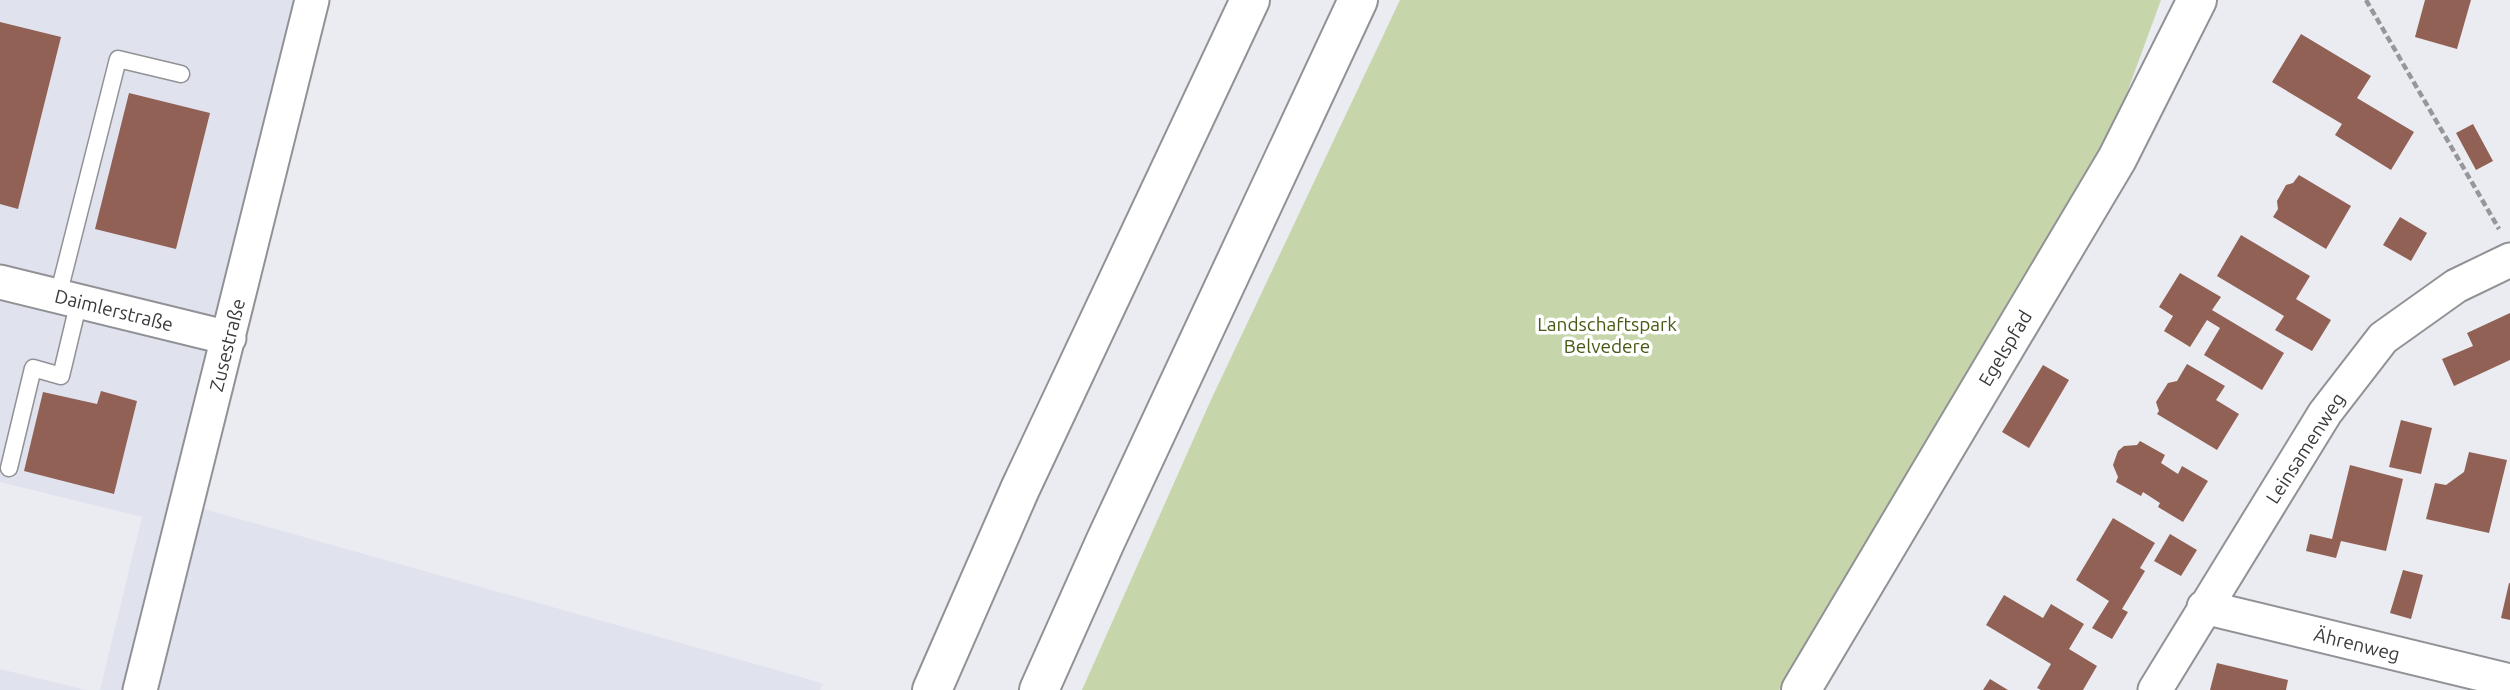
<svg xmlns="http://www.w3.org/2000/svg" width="2510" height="690" viewBox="0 0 2510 690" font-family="Ubuntu,sans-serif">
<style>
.built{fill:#e0e2ee}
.green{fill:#c6d5aa}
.building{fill:#916155}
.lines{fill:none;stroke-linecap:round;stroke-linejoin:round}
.service-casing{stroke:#919296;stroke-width:19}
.minor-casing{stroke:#919296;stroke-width:37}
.tertiary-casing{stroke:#919296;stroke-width:42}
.motorway-casing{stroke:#919296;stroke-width:42}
.path{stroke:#97979b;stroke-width:4.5;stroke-dasharray:7 3.5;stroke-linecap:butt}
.service{stroke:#fff;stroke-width:16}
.minor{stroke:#fff;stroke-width:33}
.tertiary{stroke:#fff;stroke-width:38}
.motorway{stroke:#fff;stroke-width:38}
.labels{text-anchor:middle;stroke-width:7;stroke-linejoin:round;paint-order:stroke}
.street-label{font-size:19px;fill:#3a3a3c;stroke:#fff}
.park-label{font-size:19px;fill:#475912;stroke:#fff}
</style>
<rect width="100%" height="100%" fill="#ebecf1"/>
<path class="built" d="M0,0H294L173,496L204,509L808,679L823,684L820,690H100L142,517L0,482Z
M0,669L86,690H0Z"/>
<path class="green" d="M1400,0H2161L2118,117L1779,690H1082L1210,402Z"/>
<path class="building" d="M2425,0H2471L2457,49L2415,37Z
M0,22L61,37L18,209L0,204Z
M2301,34L2371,76L2357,98L2414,132L2391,170L2335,135L2342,124L2272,82Z
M129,93L210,113L176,249L95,229Z
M2473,124L2493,161L2476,170L2456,133Z
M2299,175L2351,206L2326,249L2273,217L2278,209L2277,201L2286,185L2293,183Z
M2400,217L2427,233L2411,261L2383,245Z
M2241,235L2310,276L2296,299L2331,320L2312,351L2275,330L2284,316L2217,276Z
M2180,273L2221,297L2212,310L2284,353L2262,390L2204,355L2220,328L2207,320L2190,347L2164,331L2173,316L2159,307Z
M2510,313V360L2454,386L2442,359L2473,346L2467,333Z
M2187,364L2225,386L2216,400L2239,414L2217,450L2157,414L2159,411L2156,402L2168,383L2177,381Z
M2043,365L2069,380L2029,448L2002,432Z
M101,391L137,401L114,494L24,471L43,392L97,404Z
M2401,420L2432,428L2421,474L2389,467Z
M2140,441L2165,455L2161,463L2178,474L2182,466L2208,481L2183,522L2158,507L2160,503L2143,492L2141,496L2116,482L2118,477L2113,465L2118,451L2124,446L2137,445Z
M2469,452L2507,460L2489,533L2426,519L2435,483L2446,485L2464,472Z
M2350,465L2403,479L2386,551L2341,541L2336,558L2306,551L2310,534L2332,539Z
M2113,518L2155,543L2140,568L2145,571L2122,609L2128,612L2112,639L2092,628L2109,601L2076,580Z
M2170,534L2197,550L2181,576L2154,561Z
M2403,570L2423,575L2411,619L2390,613Z
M2509,583H2510V620L2501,618Z
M2004,595L2043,618L2051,604L2084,624L2069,649L2097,666L2083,690H2041L2037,688L2051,664L1986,625Z
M2217,663L2288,680L2286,690H2210Z
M1990,679L2008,690H1983Z"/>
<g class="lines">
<defs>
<path id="service" d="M58,296L118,59L181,74
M9,468L33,368L61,376L79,301"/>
<path id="minor" d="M0,282L229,338
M2204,607L2510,681
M140,690L312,0
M2155,690L2325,413L2383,338L2456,286L2510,260"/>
<path id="tertiary" d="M1801,690L2117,159L2197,0"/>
<path id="motorway" d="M932,690L1020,489L1250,0
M1039,690L1106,540L1358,0"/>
</defs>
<use href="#service" class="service-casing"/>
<use href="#minor" class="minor-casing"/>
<use href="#tertiary" class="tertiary-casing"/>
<use href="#motorway" class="motorway-casing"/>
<path class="path" d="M2366,0L2499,229"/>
<use href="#service" class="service"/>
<use href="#minor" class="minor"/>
<use href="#tertiary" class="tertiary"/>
<use href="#motorway" class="motorway"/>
</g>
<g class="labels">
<g class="street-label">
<text transform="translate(114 310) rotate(14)" y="7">Daimlerstraße</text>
<text transform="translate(227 345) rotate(-76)" y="7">Zusestraße</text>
<text transform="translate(2005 348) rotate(-59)" y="7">Egelspfad</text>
<text transform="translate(2305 448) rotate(-57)" y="7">Leinsamenweg</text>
<text transform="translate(2357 644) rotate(14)" y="7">Ährenweg</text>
</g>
<g class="park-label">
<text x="1607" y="331">Landschaftspark<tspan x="1607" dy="22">Belvedere</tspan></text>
</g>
</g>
</svg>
